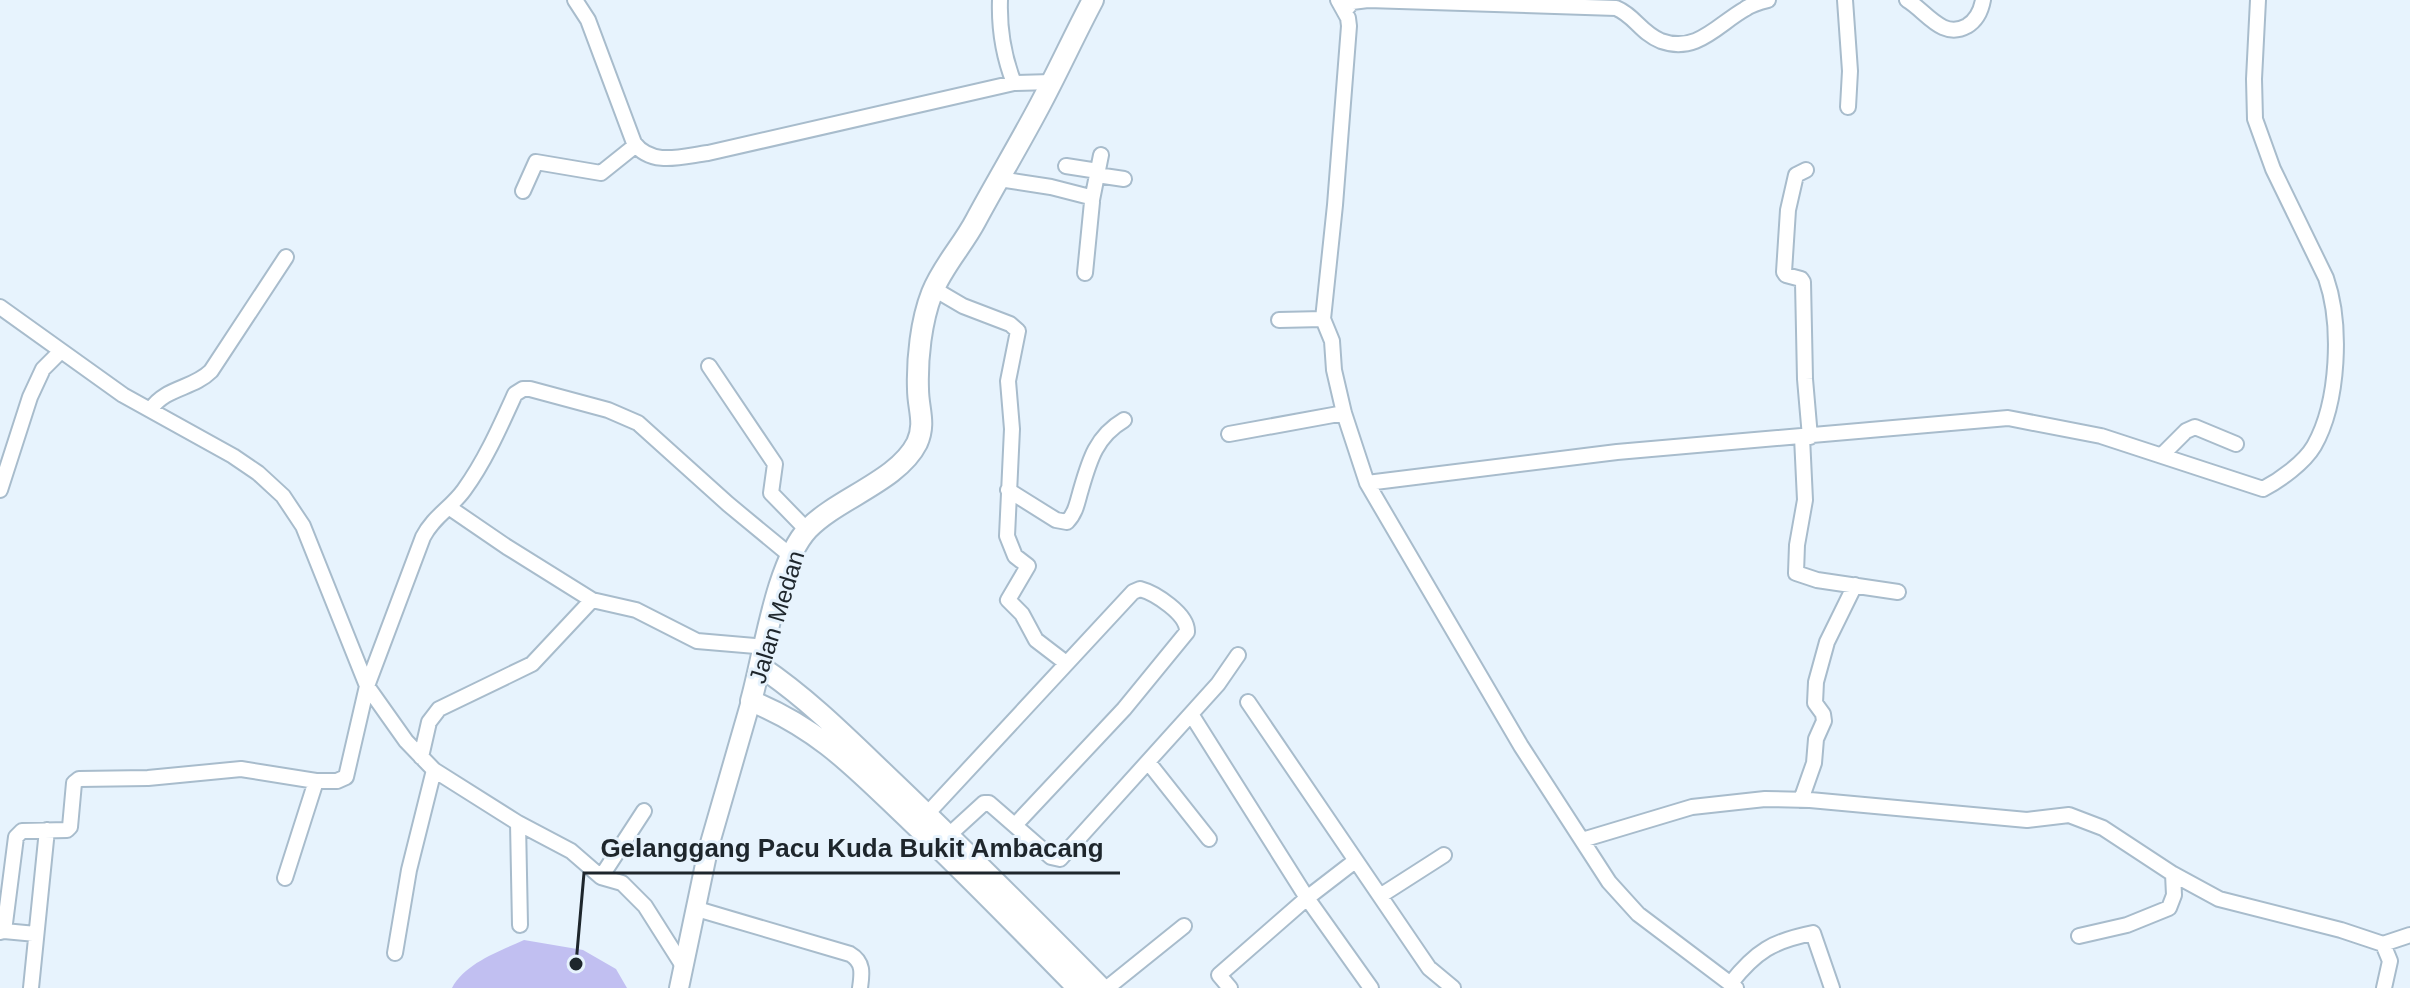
<svg xmlns="http://www.w3.org/2000/svg" width="2410" height="988" viewBox="0 0 2410 988" font-family="Arial,sans-serif">
<style>
.green{fill:#c1bff1}
.lines{fill:none;stroke-linecap:round;stroke-linejoin:round}
.minor-casing{stroke:#a8bccc;stroke-width:18}
.major-casing{stroke:#a8bccc;stroke-width:22}
.highway-casing{stroke:#a8bccc;stroke-width:24}
.minor{stroke:#fff;stroke-width:14}
.major{stroke:#fff;stroke-width:18}
.highway{stroke:#fff;stroke-width:20}
.labels{text-anchor:middle;stroke-width:6;stroke-linejoin:round;paint-order:stroke}
.street-label{font-size:24px;fill:#1e262c;stroke:#e7f3fd}
.leader{fill:none;stroke:#1e262c;stroke-width:3}
.callout-dot{fill:#1e262c;stroke:#e7f3fd;stroke-width:3}
.callout-label{font-size:26px;text-anchor:middle;font-weight:bold;fill:#1e262c;stroke:#e7f3fd;stroke-width:6;stroke-linejoin:round;paint-order:stroke}
</style>
<rect width="100%" height="100%" fill="#e7f3fd"/>
<path class="green" d="M524,940L583,950L616,969L627,988H452C465,963 500,951 524,940Z"/>
<g class="lines">
<defs>
<path id="minor" d="M575,0L588,20L634,143C652,167 683,156 708,153L1014,83L1052,82
M1000,0C999,29 1003,55 1014,83
M1338,0L1348,18L1349,26L1335,205L1323,319L1332,341L1334,370L1344,413L1367,483L1521,746L1609,882L1638,914L1736,988
M1845,0L1850,71L1848,107
M1907,0C1926,11 1942,40 1967,26C1977,20 1981,11 1983,0
M1345,11L1352,2L1368,0L1616,8C1634,15 1641,33 1661,41C1697,54 1718,24 1745,9C1752,4 1760,2 1768,0
M1066,166L1098,171
M1806,170L1796,175L1788,210L1784,272L1786,275L1801,279L1803,282L1805,379L1810,437
M1097,175L1124,179
M999,179L1051,187L1090,197L1092,202L1085,273
M523,191L536,162L601,173L636,145
M1092,200L1101,155
M934,289L963,306L1010,324L1018,331L1008,381L1012,429L1007,536L1015,556L1028,566L1008,600L1022,614L1036,640L1066,663
M0,307L123,395L233,456L258,473L283,496L303,526L367,686L406,741L434,770L518,823L571,851L601,877L622,883L645,906L683,966
M1279,320L1323,319
M709,366L775,464L771,493L807,530
M151,409C166,387 193,389 211,371L286,257
M1229,434L1344,413
M1802,437L1805,500L1797,545L1796,573L1817,580L1898,592
M2162,455L2186,431L2195,427L2236,444
M1367,483L1617,452L2008,418L2101,436L2263,489C2280,480 2304,463 2314,446C2339,402 2342,324 2326,278L2273,169L2255,119L2254,79L2258,0
M0,490L30,397L43,369L61,351
M1008,490L1056,520L1067,522C1075,514 1077,504 1080,493C1089,462 1095,437 1124,420
M450,508L507,547L592,600L636,610L697,641L766,647
M1248,702L1429,968L1453,988
M1191,714L1307,898L1371,988
M421,757L429,722L439,709L532,664L592,600
M1148,762L1209,839
M1801,800L1814,763L1816,739L1824,721L1823,714L1815,703L1816,682L1827,642L1855,585
M927,814L1133,592L1140,589C1155,593 1188,614 1187,632L1124,709L1016,824
M518,823L520,925
M949,835L984,803H989L1051,857L1060,859L1218,684L1238,655
M1582,840L1692,807L1765,799L1810,800L2027,820L2069,815L2103,828L2173,874L2219,899L2341,930L2383,944L2410,935
M601,877L644,811
M285,878L316,781
M1380,896L1444,855
M697,909L850,954C864,962 862,974 860,988
M4,931L36,934
M0,932L4,931L16,837L22,831L67,830L70,827L74,783L79,779L148,778L241,769L316,781H337L346,777L367,686L423,537C433,517 451,508 464,490C485,461 500,427 515,394L523,389H530L608,410L638,423L728,504L791,556
M2079,936L2127,925L2169,908L2174,895L2173,874
M2383,944L2390,961L2384,988
M395,953L409,870L434,770
M1730,984C1756,951 1773,941 1813,933L1832,988
M31,988L47,830
M1107,988L1184,926
M1230,988L1219,975L1307,898L1355,861"/>
<path id="major" d="M679,988L708,850L751,701"/>
<path id="highway" d="M761,667C810,700 851,742 894,783C964,850 1033,919 1101,988
M1078,988C1023,932 969,876 912,822C858,771 822,730 751,701C764,655 776,563 808,529C838,498 898,481 917,443C926,423 918,409 918,389C917,359 921,321 932,293C942,267 963,245 976,220C997,181 1020,143 1041,103C1059,69 1075,34 1093,0"/>
</defs>
<use href="#minor" class="minor-casing"/>
<use href="#major" class="major-casing"/>
<use href="#highway" class="highway-casing"/>
<use href="#minor" class="minor"/>
<use href="#major" class="major"/>
<use href="#highway" class="highway"/>
</g>
<g class="labels">
<g class="street-label">
<text transform="translate(777 617) rotate(-73)" y="8">Jalan Medan</text>
</g>
</g>
<path class="leader" d="M576 964L584 873H1120"/>
<circle class="callout-dot" cx="576" cy="964" r="8"/>
<g class="callout-label">
<text x="852" y="857">Gelanggang Pacu Kuda Bukit Ambacang</text>
</g>
</svg>
